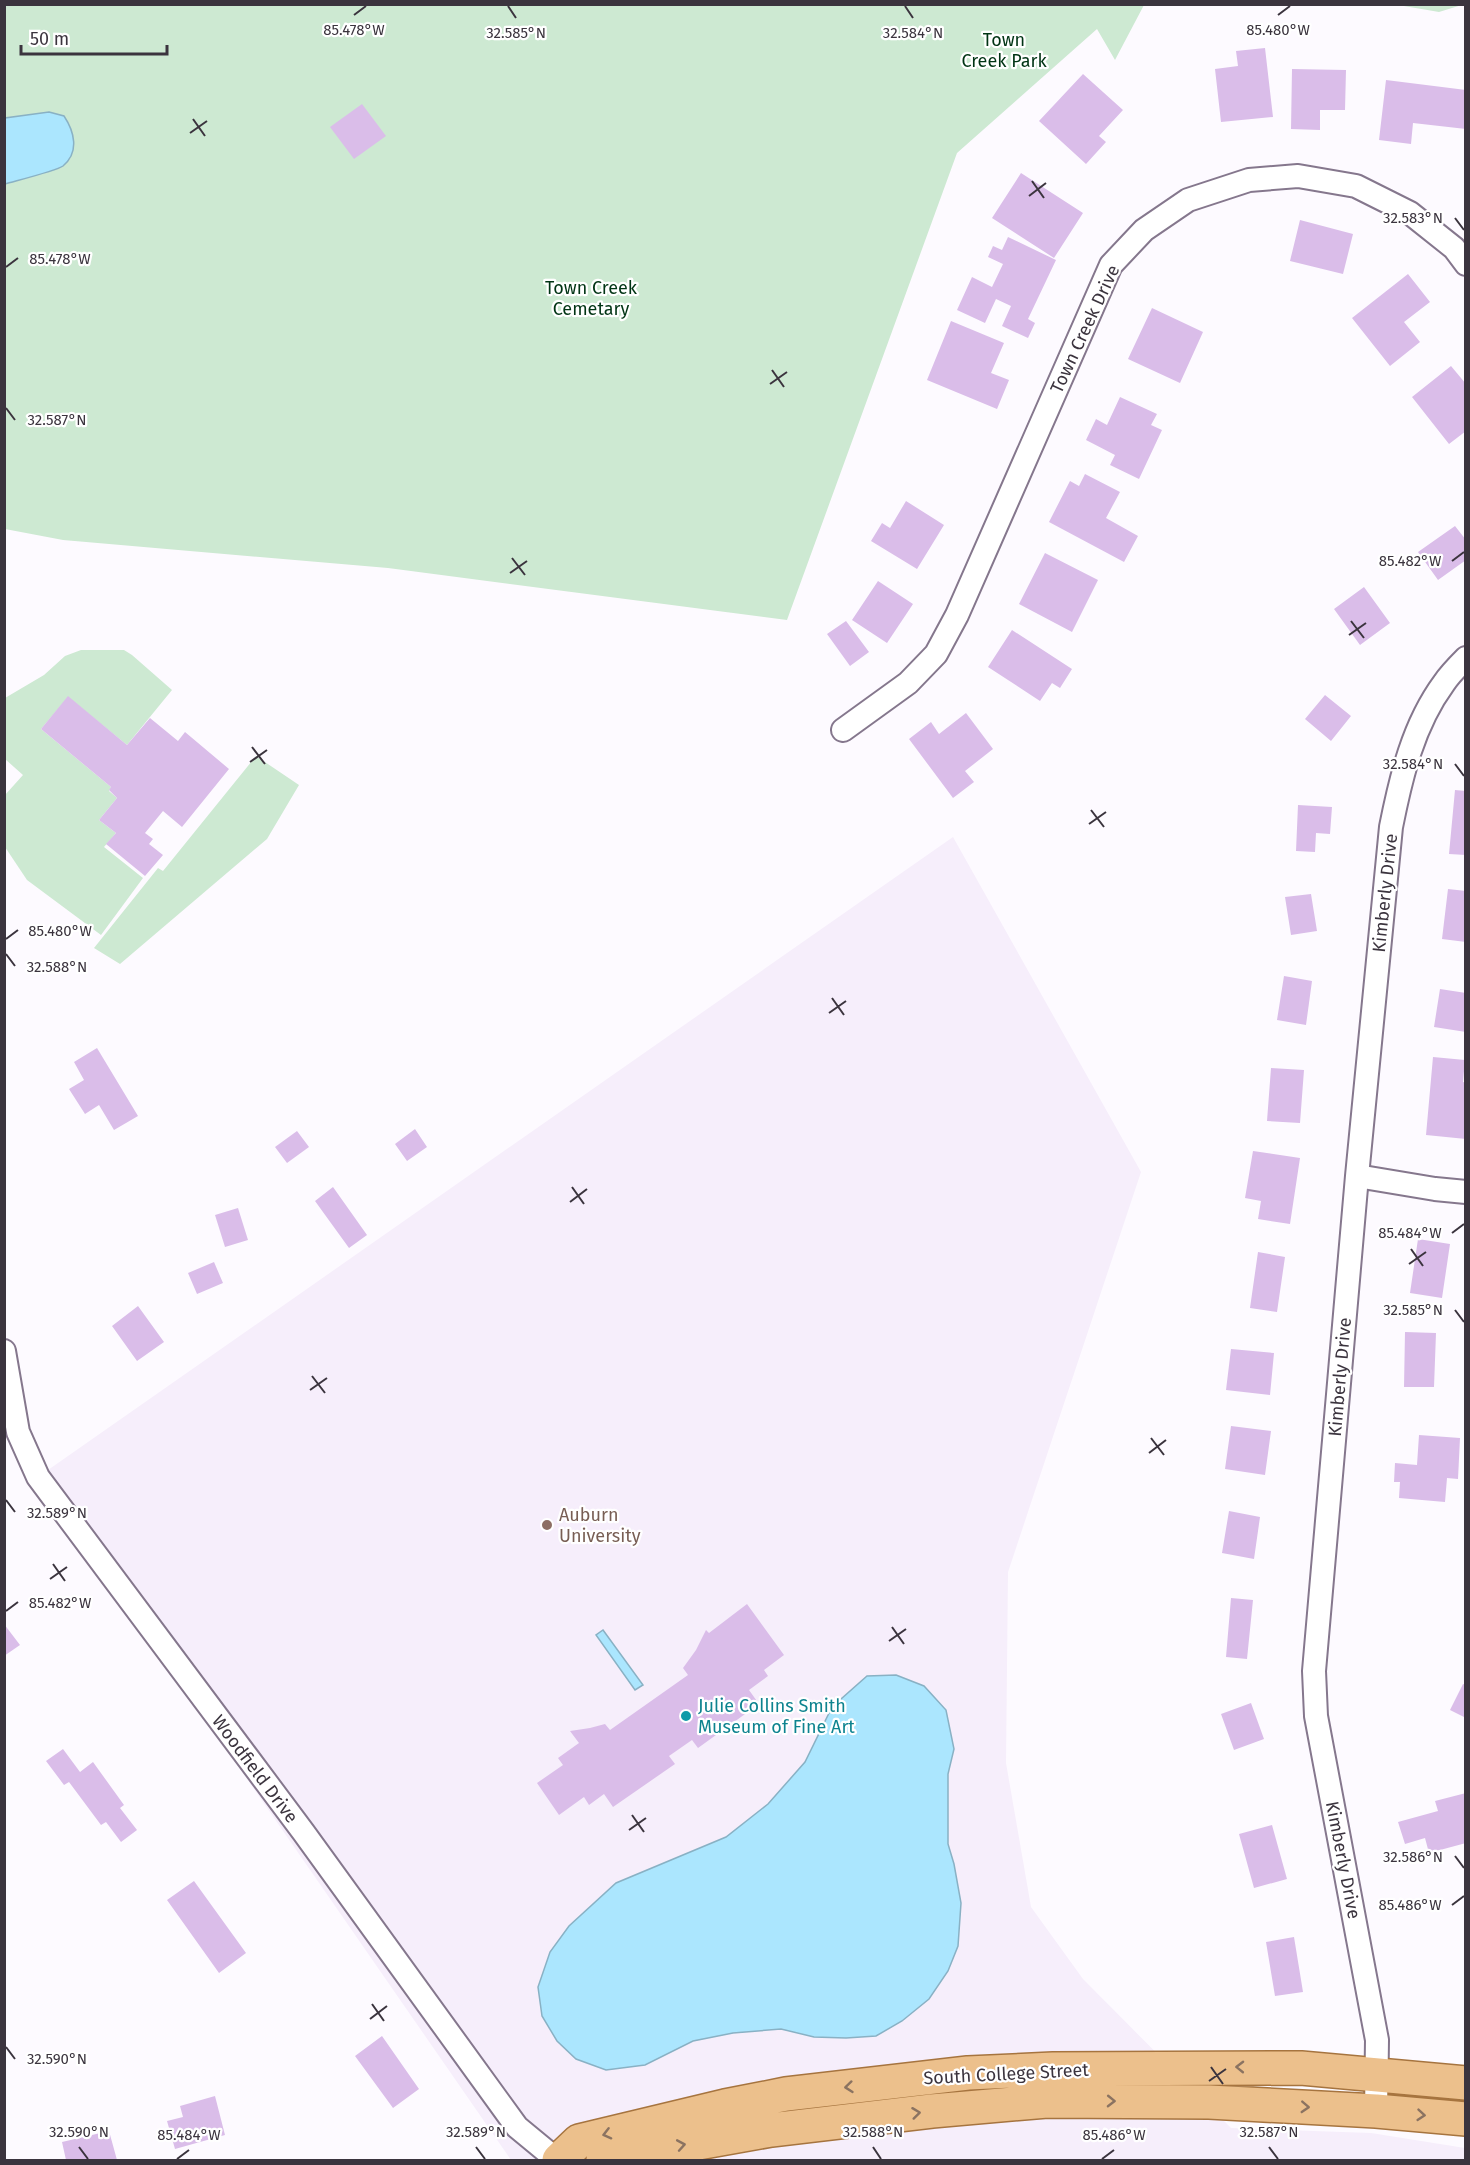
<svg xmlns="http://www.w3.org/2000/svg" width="1470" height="2165" viewBox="0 0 1470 2165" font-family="'Fira Sans',sans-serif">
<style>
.built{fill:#f6eefb}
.green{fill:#cde9d2}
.water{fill:#abe6fe;stroke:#89b1c4;stroke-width:1.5}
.building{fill:#dabde9}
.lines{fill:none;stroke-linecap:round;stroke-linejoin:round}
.minor-casing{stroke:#85778d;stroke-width:26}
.primary-casing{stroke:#a6743f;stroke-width:36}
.minor{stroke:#fff;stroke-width:22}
.primary{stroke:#ecc08c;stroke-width:33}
.oneway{stroke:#8b7361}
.ticks{fill:none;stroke:#3b343e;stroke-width:2}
.education-dot{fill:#8d6e63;stroke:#fff;stroke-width:2}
.culture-dot{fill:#0f9aa8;stroke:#fff;stroke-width:2}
.labels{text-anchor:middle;stroke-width:4.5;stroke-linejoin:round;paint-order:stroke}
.park-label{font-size:18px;fill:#003414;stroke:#fff}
.street-label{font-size:18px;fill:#3b343e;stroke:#fff}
.education-label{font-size:18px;fill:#785e54;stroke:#fff;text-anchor:start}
.culture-label{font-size:18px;fill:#0d838f;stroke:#fff;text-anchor:start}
.ticks-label{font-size:15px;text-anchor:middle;fill:#3b343e;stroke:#fff;stroke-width:4.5;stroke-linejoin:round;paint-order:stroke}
</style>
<rect width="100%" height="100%" fill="#fdfaff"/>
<path class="built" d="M953,837L1141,1172L1008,1572L1006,1763L1031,1907L1083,1979L1231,2128L1371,2133L1465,2148V2160H511L38,1477Z"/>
<path class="green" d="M1465,4L1439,12L1398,5V4Z
M4,5H1144L1115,60L1097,29L957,153L787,620L388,568L63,540L5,529Z
M81,650H124L132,655L172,690L127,745L68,697L41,729L111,787L109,791L117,798L99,820L116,833L104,847L143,878L101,935L27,880L5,847V795L23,775L5,759V698L44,675L65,656Z
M256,756L299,785L267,839L120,964L94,948L158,868L163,871Z"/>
<path class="water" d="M49,112L64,116C74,131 80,152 63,166C56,171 15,181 5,184V118Z
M603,1630L643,1685L635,1690L596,1635Z
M896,1675L924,1686L946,1710L954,1749L948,1774V1844L954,1864L961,1903L958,1946L948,1971L929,1999L902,2021L876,2036L846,2038L814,2037L781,2029L733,2033L693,2041L645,2065L606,2070L576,2059L557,2041L542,2016L538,1987L550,1952L569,1926L616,1883L726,1837L768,1804L805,1762L832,1707L867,1676Z"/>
<path class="building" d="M1265,48L1273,117L1221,122L1215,69L1238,66L1236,51Z
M1292,69L1346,70L1345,110H1320V130L1291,129Z
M1083,74L1123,110L1099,136L1106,142L1086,164L1039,121Z
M1386,80L1466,90V129L1413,123L1411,144L1379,140Z
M362,104L386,136L354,159L330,127Z
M1021,173L1083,213L1054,258L992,218Z
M1300,220L1353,234L1343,274L1290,261Z
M1008,237L1056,260L1028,319L1035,323L1028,338L1002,326L1011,306L996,299L985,323L957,310L972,277L992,287L1003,264L988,257L993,246L1002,250Z
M1408,274L1430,302L1404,322L1420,342L1390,366L1352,318Z
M1152,308L1203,332L1180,383L1128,359Z
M951,321L1004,343L991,373L1009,380L997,409L927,380Z
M1451,366L1466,384V431L1449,444L1412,397Z
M1120,397L1157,414L1151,425L1162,430L1139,479L1110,465L1115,455L1086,440L1096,419L1107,425Z
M1085,474L1120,492L1106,518L1138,536L1124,562L1049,522L1070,481L1079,486Z
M906,501L944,525L917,569L871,541L882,523L890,528Z
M1455,526L1466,540V560L1438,580L1418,552Z
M1045,553L1098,580L1072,632L1019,604Z
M878,581L913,604L887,643L852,620Z
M1364,587L1390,623L1360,645L1334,609Z
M846,621L869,652L850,666L827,634Z
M1012,630L1072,669L1060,688L1052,683L1040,701L988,667Z
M1325,695L1351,716L1331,741L1305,719Z
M68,696L127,745L150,718L178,741L185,732L229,769L182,827L163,811L145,833L153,839L149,844L163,855L145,876L106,844L116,833L99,820L117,798L109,790L111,787L41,729Z
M966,713L993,749L965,771L974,782L953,798L909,739L931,722L939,734Z
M1455,790L1466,791V855L1449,854Z
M1298,805L1332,807L1330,834L1316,833L1315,852L1296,851Z
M1448,889L1466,891V942L1442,939Z
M1311,894L1317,931L1291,935L1285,897Z
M1284,976L1312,981L1306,1025L1277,1020Z
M1440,989L1466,993V1032L1434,1027Z
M97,1048L138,1116L114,1130L99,1105L85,1114L69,1089L84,1080L74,1062Z
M1433,1057L1465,1060L1463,1082L1466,1083V1139L1426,1135Z
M1271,1068L1304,1070L1300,1123L1267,1121Z
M415,1129L427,1147L407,1161L395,1144Z
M297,1131L309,1147L287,1163L275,1147Z
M1253,1151L1300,1158L1290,1224L1258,1219L1261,1201L1245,1198Z
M333,1187L367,1235L349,1248L315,1201Z
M238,1208L248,1240L225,1247L215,1215Z
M1418,1239L1450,1244L1442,1298L1410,1293Z
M1258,1252L1285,1257L1277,1312L1250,1308Z
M214,1262L223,1283L197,1294L188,1273Z
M138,1306L164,1342L137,1361L112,1326Z
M1405,1332L1436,1333L1434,1387H1404Z
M1231,1349L1274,1353L1270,1395L1226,1390Z
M1231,1426L1271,1431L1265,1475L1225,1469Z
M1419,1435L1460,1438L1458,1479L1447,1478L1445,1502L1399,1498L1400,1482H1394L1395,1463L1417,1465Z
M1229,1511L1260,1517L1254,1559L1222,1553Z
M1231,1598L1253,1600L1247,1659L1226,1657Z
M747,1604L784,1655L764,1670L768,1676L749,1690L759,1704L698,1748L692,1740L669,1756L675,1764L613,1807L604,1794L589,1805L584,1797L559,1815L537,1783L563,1765L558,1758L579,1743L570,1731L590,1728L605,1724L610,1730L688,1675L683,1668L696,1650L706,1630L709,1633Z
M4,1624L20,1645L4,1656Z
M1463,1684L1466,1685V1718L1450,1710Z
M1251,1703L1264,1739L1234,1750L1221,1714Z
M63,1749L80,1772L93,1762L124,1805L120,1808L137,1830L121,1842L106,1822L101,1825L69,1782L64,1785L46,1761Z
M1466,1793V1843L1429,1853L1425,1838L1405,1844L1398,1822L1438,1811L1435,1801Z
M1272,1825L1287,1879L1254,1888L1239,1834Z
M194,1881L246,1953L219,1973L167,1900Z
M1294,1937L1303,1992L1275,1996L1266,1942Z
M382,2036L419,2089L393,2108L355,2056Z
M215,2096L225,2135L175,2149L167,2121L183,2117L180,2106Z
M109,2131L117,2160H66L62,2142Z"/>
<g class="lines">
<defs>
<path id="minor" d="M843,730L908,683L936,654L957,615L1111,265L1144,230L1188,200L1249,180L1298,176L1356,186L1410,213L1454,248L1466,264
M1357,1176L1435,1189L1466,1192
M4,1351L18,1432L38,1477L304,1833L517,2127L557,2160
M1376,2111L1377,2040L1316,1716L1314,1671L1357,1176L1391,827C1401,777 1413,725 1444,683C1450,674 1458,666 1466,658"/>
<path id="primary" d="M559,2160L579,2141L725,2106L786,2094L968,2073L1053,2069L1301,2068L1466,2083
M603,2160L771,2130L932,2111L1047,2101L1209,2102L1376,2111L1466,2119"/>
</defs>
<use href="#minor" class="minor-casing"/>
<use href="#primary" class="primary-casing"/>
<use href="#minor" class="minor"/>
<use href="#primary" class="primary"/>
</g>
<defs><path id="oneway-chevron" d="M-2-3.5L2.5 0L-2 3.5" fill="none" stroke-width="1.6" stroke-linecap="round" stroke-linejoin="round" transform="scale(1.5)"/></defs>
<g class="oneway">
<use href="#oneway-chevron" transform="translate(1240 2067) rotate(-179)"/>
<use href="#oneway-chevron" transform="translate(849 2087) rotate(174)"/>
<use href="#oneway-chevron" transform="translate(1111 2101) rotate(1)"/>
<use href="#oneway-chevron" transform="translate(1305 2107) rotate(3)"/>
<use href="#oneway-chevron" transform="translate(916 2113) rotate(-7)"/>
<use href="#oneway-chevron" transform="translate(1421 2115) rotate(5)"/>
<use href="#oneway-chevron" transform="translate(607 2134) rotate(166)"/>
<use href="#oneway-chevron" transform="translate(681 2145) rotate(-10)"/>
</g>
<path class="ticks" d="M508,6L516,18M905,6L913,18M354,15L366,6M1278,15L1290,6M193,119L205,136M190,133L207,121M1032,181L1044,198M1029,196L1046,183M1455,218L1464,230M6,267L18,258M772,370L784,387M770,384L787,372M6,408L15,420M512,558L525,575M1452,561L1464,552M510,573L527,561M1351,621L1364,638M1349,635L1366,623M252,747L265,764M250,762L267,750M1455,764L1464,776M1091,810L1104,827M1089,824L1106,812M6,939L18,930M6,954L15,966M832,998L844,1015M829,1013L846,1001M572,1187L584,1204M570,1202L587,1189M1452,1233L1464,1224M1411,1249L1423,1266M1409,1264L1426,1252M1455,1310L1464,1322M312,1376L325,1393M310,1390L327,1378M1151,1438L1164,1455M1149,1453L1166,1440M6,1500L15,1512M53,1564L65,1581M50,1579L67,1567M6,1611L18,1602M892,1627L904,1644M889,1641L906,1629M632,1815L644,1832M629,1830L646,1818M1455,1856L1464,1868M1452,1905L1464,1896M372,2004L384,2021M370,2019L387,2006M6,2047L15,2059M1211,2067L1223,2084M1209,2081L1226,2069M79,2147L88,2159M476,2147L485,2159M873,2147L881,2159M1269,2147L1278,2159M177,2159L189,2150M1102,2159L1114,2150"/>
<circle class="education-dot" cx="547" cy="1525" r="6"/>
<circle class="culture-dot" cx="686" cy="1716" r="6"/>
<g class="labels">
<g class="park-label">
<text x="1004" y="46">Town<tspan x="1004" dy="21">Creek Park</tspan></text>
<text x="591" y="294">Town Creek<tspan x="591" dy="21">Cemetary</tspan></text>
</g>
<g class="street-label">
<text transform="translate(1085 329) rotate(-65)" y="6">Town Creek Drive</text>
<text transform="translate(1385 893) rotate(-84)" y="6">Kimberly Drive</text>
<text transform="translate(1340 1377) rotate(-85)" y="6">Kimberly Drive</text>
<text transform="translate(255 1769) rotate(53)" y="6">Woodfield Drive</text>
<text transform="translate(1343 1860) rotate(79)" y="6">Kimberly Drive</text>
<text transform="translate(1006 2074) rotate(-3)" y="6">South College Street</text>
</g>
<g class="education-label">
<text x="559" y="1521">Auburn<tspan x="559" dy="21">University</tspan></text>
</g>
<g class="culture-label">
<text x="698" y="1712">Julie Collins Smith<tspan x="698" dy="21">Museum of Fine Art</tspan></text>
</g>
</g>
<g class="ticks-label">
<text x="354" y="35">85.478°W</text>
<text x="1278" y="35">85.480°W</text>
<text x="516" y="38">32.585°N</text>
<text x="913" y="38">32.584°N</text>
<text x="1413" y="223">32.583°N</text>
<text x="60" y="264">85.478°W</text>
<text x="57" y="425">32.587°N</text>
<text x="1410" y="566">85.482°W</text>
<text x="1413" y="769">32.584°N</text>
<text x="60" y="936">85.480°W</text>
<text x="57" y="972">32.588°N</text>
<text x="1410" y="1238">85.484°W</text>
<text x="1413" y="1315">32.585°N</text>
<text x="57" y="1518">32.589°N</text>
<text x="60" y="1608">85.482°W</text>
<text x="1413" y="1862">32.586°N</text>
<text x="1410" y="1910">85.486°W</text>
<text x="57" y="2064">32.590°N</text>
<text x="79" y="2137">32.590°N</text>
<text x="476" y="2137">32.589°N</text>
<text x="873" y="2137">32.588°N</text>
<text x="1269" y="2137">32.587°N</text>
<text x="189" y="2140">85.484°W</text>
<text x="1114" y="2140">85.486°W</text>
</g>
<rect width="1470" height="2165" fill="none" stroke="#3b343e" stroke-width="12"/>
<path d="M21 45v9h146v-9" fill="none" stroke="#3b343e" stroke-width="3"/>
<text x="30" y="45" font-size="18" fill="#3b343e" stroke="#ffffff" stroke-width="4.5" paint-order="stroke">50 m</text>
</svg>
